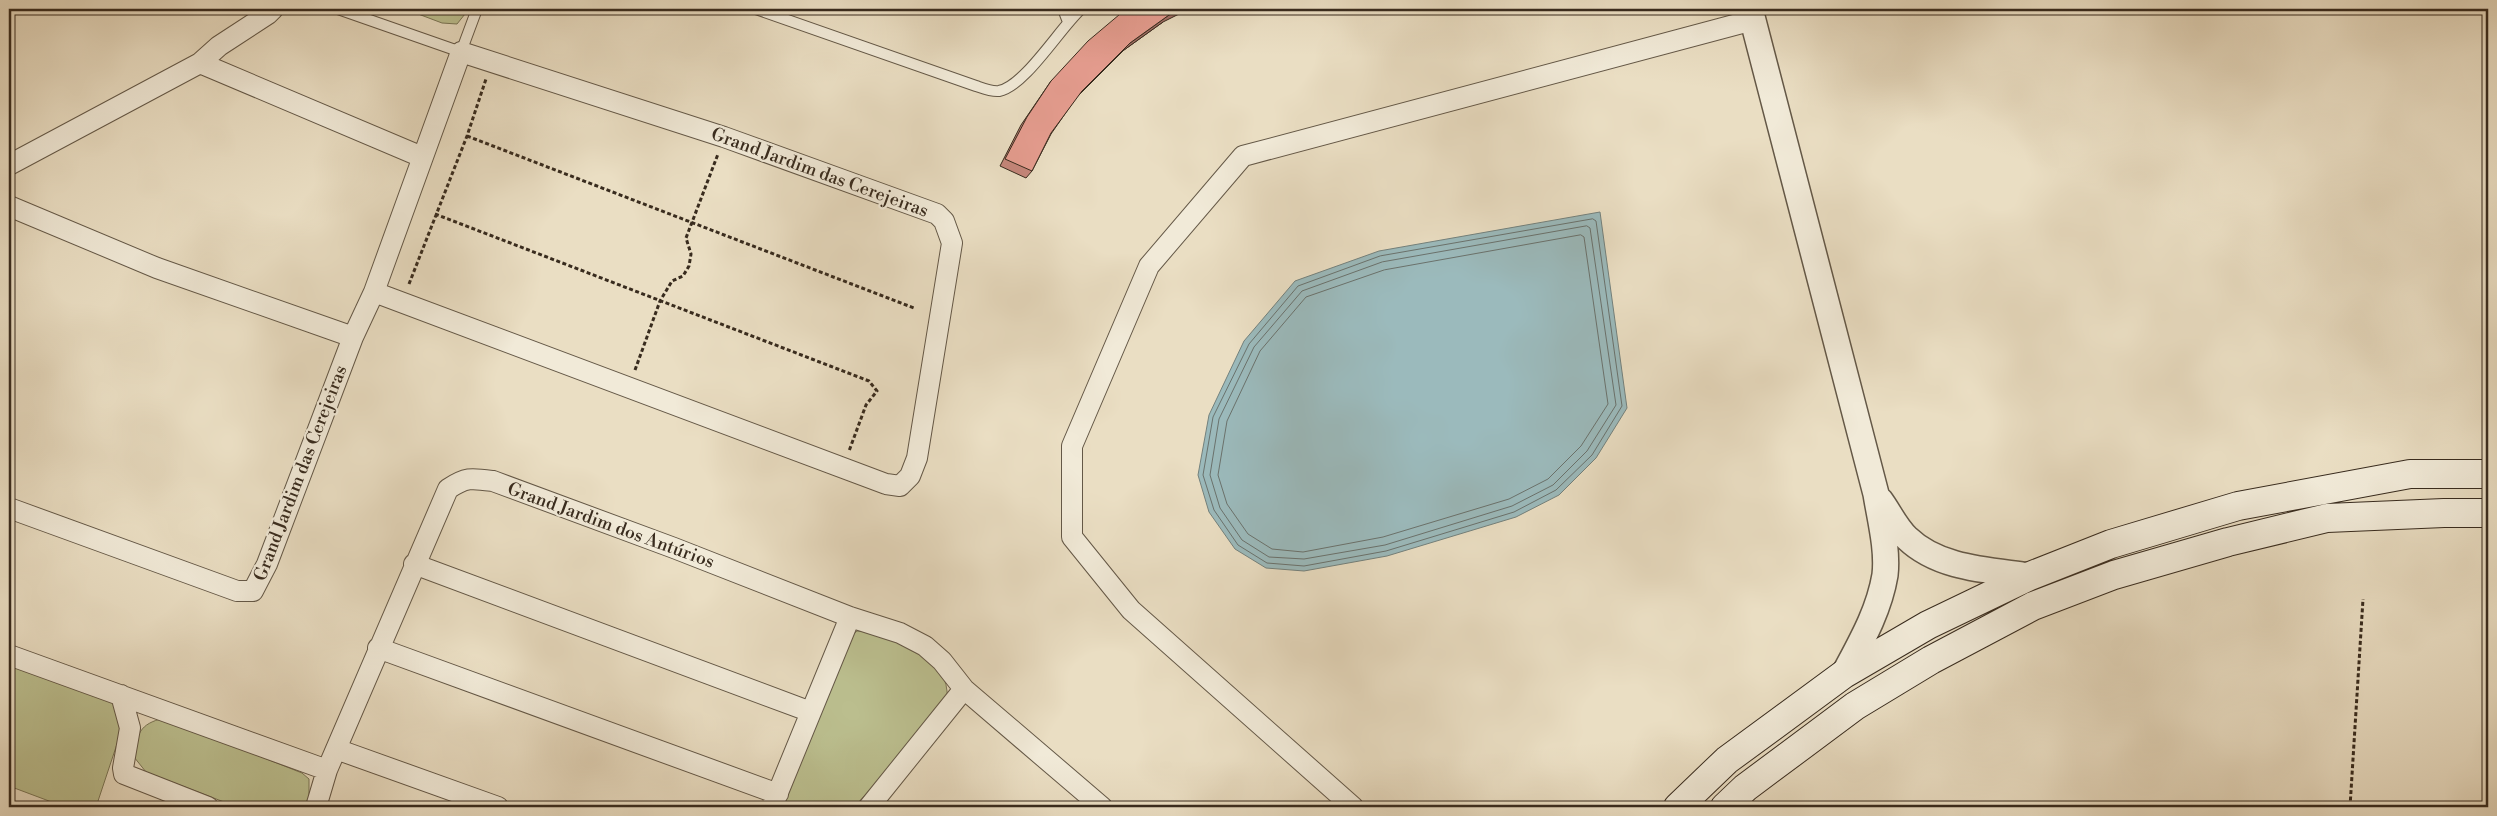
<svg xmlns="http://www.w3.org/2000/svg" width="2497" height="816" viewBox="0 0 2497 816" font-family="'Libre Bodoni',serif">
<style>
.green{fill:#bcc090;stroke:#7a7657}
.water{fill:#9bbabc;stroke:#73817d}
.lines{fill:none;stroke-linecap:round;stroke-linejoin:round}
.shore{stroke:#6a726d;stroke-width:1}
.service-casing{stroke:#645847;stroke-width:12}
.minor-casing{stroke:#645847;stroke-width:22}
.tertiary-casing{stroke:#645847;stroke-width:28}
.secondary-casing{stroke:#382b1e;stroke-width:30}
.path{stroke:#382b1e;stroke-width:3;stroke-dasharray:4 2.5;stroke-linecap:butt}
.service{stroke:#f1ead8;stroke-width:10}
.minor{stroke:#f1ead8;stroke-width:20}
.tertiary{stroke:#f1ead8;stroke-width:25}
.secondary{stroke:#f1ead8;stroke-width:28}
.wall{fill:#c6877c;stroke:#382b1e}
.shaded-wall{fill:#a16e65;stroke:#382b1e}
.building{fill:#e69d90;stroke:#382b1e}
.labels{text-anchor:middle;stroke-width:4.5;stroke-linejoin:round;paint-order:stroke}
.street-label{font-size:18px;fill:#382b1e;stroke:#f1ead8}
</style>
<rect width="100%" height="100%" fill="#eadec3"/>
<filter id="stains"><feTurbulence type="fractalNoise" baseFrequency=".004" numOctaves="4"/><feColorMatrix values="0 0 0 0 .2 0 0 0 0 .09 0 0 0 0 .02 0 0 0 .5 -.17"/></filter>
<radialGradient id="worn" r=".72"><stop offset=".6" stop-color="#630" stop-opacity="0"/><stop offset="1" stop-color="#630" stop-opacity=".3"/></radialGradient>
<path class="green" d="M405,9H469L457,24L442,23Z
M857,631C891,632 944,653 947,691C948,697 944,704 943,710L854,807H783L844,643Z
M9,663L107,699L114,704L123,726L96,807H65L9,786Z
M164,718L302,773L309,779V798L307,807H237L146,772L134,757C137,734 139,724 164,718Z"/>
<path class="water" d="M1600,212L1627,408L1596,458L1559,495L1516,517L1387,556L1304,571L1266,568L1235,549L1209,512L1198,475L1209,415L1244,341L1295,281L1379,251Z"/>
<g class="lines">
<path class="shore" d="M1593,219L1596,221L1622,406L1592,455L1556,490L1514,512L1386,551L1304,566L1267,563L1238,545L1214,510L1203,475L1213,417L1249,344L1298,286L1380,256Z
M1587,226L1590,228L1616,405L1587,451L1553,485L1512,506L1385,545L1304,559L1269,557L1242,540L1220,508L1210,475L1219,419L1254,347L1302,291L1382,262Z
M1581,235L1584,237L1608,404L1581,446L1548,479L1509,499L1383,537L1303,552L1272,549L1248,534L1227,504L1218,475L1227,421L1260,351L1306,297L1384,270Z"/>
<defs>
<path id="service" d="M338,9L461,52L477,9
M756,9L976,86C982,88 992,92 999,91C1025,86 1060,28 1081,9
M1063,9L1068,22"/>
<path id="minor" d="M200,63L422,157
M9,165L200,63L219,46L268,14L273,9
M9,206L157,268L353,337
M9,508L237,591H253L267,564L353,337L374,292L461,52L724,137L937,214L944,221L952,243L917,458L910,476L900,486L886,484L374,292
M414,564L811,712
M378,648L778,794
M9,655L327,770L448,489C466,477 471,478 493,481L674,548L850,617L900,633L925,646L942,661L964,689L1102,807
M121,695L130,728L123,768L124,774L208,807
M336,749L498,807
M316,807L327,770
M772,807L850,617
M869,807L964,689
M1353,807L1131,610L1072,537V446L1149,266L1243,156L1753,20"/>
<path id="tertiary" d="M1750,9L1876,494C1880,519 1888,549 1885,575C1879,611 1861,642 1844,674
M1880,500C1889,512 1896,528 1907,538C1939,569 1989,570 2030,576"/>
<path id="secondary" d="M1678,807L1727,760L1844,674L1928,625L2030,576L2111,544L2238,506L2410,474H2488
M1725,807L1745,788L1855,706L1931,660L2033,606L2114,575L2228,542L2327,518L2444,513H2488"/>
</defs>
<use href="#service" class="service-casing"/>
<use href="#minor" class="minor-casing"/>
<use href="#tertiary" class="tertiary-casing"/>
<use href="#secondary" class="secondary-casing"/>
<path class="path" d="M467,136L914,308
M435,214L869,381L877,391L866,405L849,451
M409,284L467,136L486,79
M635,370L660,301L672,281L683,276L689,266L691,254L686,238L718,154
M2350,807L2363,599"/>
<use href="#service" class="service"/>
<use href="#minor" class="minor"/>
<use href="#tertiary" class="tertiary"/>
<use href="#secondary" class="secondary"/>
</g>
<path class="wall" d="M1163,22L1124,50L1076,98L1051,134L1032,171L1026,178L1000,166L1021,125L1051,81Z"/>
<path class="shaded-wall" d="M1180,9H1189L1163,22L1124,50L1076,98L1082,91L1130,43L1169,15Z"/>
<path class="building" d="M1126,9H1180L1169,15L1130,43L1082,91L1051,133L1032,171L1005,159L1027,117L1051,81L1088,41Z"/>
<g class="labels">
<g class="street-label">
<text transform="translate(820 172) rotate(20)" y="6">Grand Jardim das Cerejeiras</text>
<text transform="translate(300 473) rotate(-69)" y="6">Grand Jardim das Cerejeiras</text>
<text transform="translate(611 525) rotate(20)" y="6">Grand Jardim dos Antúrios</text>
</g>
</g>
<rect width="2497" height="816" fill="none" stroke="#eadec3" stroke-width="30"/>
<rect x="10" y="10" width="2477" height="796" fill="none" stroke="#382b1e" stroke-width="2.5"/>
<rect x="15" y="15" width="2467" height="786" fill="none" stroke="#382b1e"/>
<rect width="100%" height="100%" filter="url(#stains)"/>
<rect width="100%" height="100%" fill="url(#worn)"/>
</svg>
